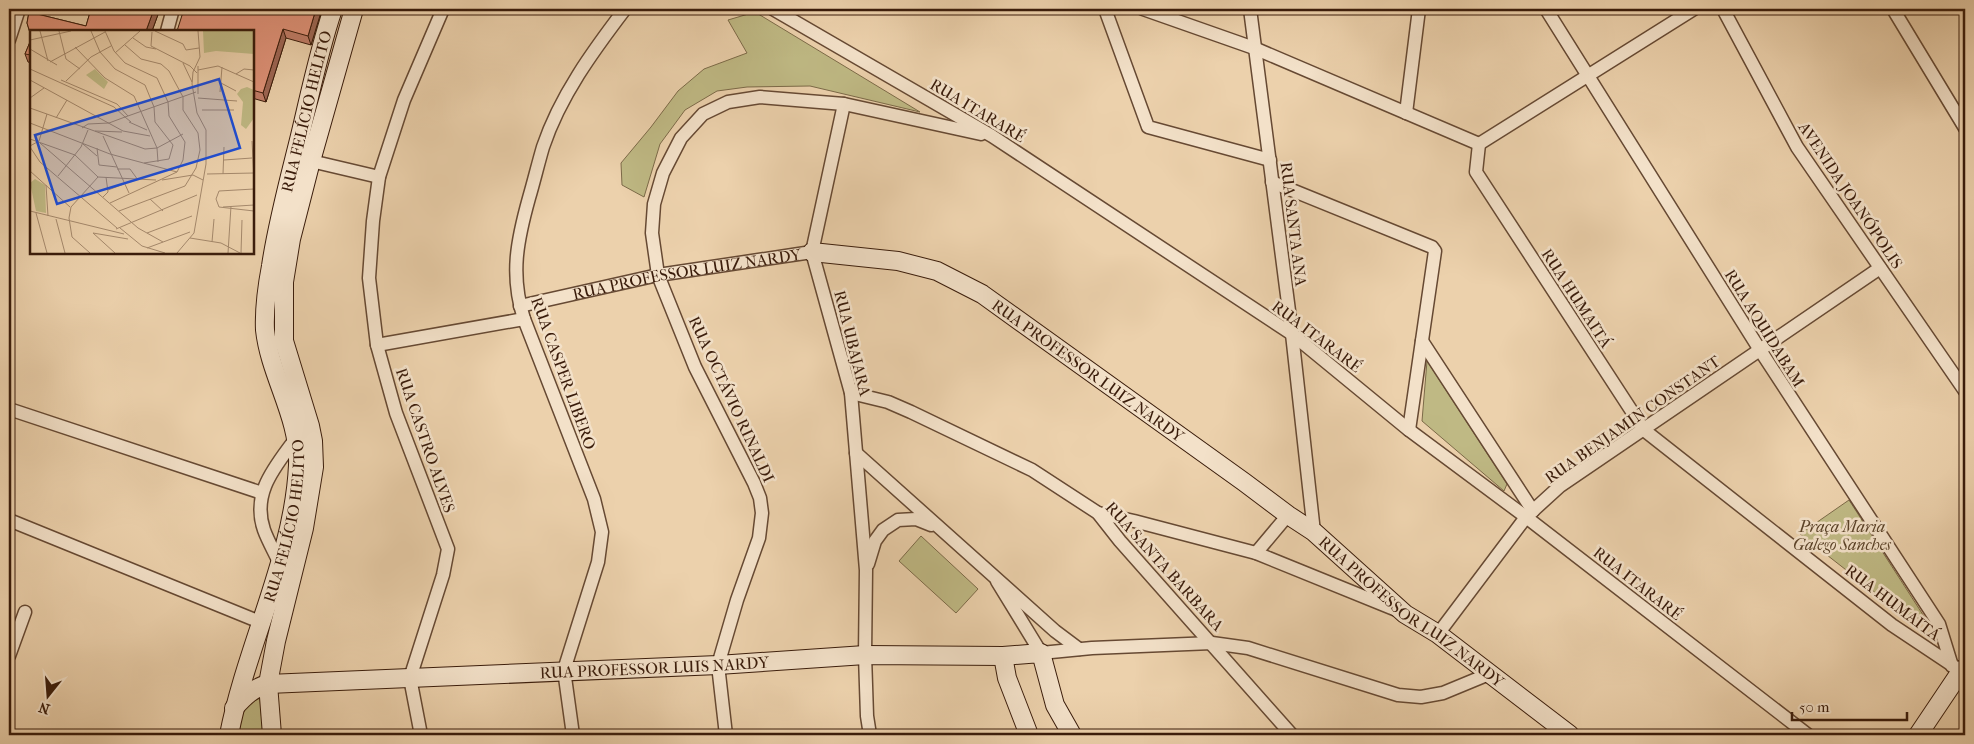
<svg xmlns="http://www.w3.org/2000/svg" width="1974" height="744" viewBox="0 0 1974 744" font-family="'IM FELL French Canon',serif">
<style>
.green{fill:#bfb984;stroke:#7c6a48}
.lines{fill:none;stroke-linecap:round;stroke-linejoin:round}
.street-casing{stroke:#664933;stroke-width:15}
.secondary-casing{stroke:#3a1c0b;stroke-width:20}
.street{stroke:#f3e1c9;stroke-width:12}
.secondary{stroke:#f3e1c9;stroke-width:18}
.wall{fill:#c27e69;stroke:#3a1c0b}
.shaded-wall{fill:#9e6755;stroke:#3a1c0b}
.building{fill:#e1937a;stroke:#3a1c0b}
.labels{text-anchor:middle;stroke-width:5;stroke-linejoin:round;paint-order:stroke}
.street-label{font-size:16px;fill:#3a1c0b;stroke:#f3e1c9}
.park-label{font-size:16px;font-style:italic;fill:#5b4329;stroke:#f3e1c9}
.inset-road{fill:none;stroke:#a5896c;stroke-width:1}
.view{fill:#1d4ed8;fill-opacity:0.15;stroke:#1d4ed8;stroke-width:2.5}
.inset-edge{fill:none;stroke:#3a1c0b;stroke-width:2.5}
</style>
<rect width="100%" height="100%" fill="#ecd1ac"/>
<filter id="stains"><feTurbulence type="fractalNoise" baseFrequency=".004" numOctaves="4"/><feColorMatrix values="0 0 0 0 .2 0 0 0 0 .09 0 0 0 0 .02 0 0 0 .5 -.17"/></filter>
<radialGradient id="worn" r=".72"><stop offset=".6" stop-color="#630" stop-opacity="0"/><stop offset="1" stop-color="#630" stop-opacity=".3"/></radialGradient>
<path class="green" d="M755,12L920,112L810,86L747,87L717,91L685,110L660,144L644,197L622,185L621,163L651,127L678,91L704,69L747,53L728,20Z
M1427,361L1507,484L1504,491L1422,421Z
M1849,500L1927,621L1900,612L1800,534Z
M921,536L978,589L956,613L899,561Z
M260,698L263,735H237C241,718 242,706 260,698Z"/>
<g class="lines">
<defs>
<g id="street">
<path d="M773,9L992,136L1292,334L1409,430L1526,517L1808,735"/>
<path d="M1105,9L1148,127L1270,160"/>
<path d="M1143,9L1254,48L1479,144"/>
<path d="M1250,9L1292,334L1314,532"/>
<path d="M1546,9L1760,350L1939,624L1952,666"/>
<path d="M1723,9L1797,147L1965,391"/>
<path d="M1893,9L1965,128"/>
<path d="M167,31L173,9"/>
<path d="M9,40L19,9"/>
<path d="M844,104L812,252L851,393L866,570L865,655L867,716L870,735"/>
<path d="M1406,113L1419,9"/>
<path d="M1479,144L1476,172L1644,430L1892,625L1955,667"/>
<path d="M1479,144L1694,9"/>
<path d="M311,161L379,177"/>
<path d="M1272,182L1432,247L1435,251L1409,430"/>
<path id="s1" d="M520,306L658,275L812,252"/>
<path d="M1422,341L1533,511"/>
<path d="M377,345L524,319"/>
<path d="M851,393L888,402L911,412L1032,470L1098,513L1120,541L1292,735"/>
<path d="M9,409L262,493"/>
<path d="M856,453L1055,631L1079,649"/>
<path d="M1098,513L1134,521L1256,553L1394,609"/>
<path d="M9,520L260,622"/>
<path d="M1256,553L1288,515"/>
<path d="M279,562C274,551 268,541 264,530C251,492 276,466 296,438"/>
<path d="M868,564L875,541L883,530L898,520L916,519L931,525"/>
<path d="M997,581L1041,653L1092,648L1212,643L1248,648L1398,695L1421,697L1443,693L1489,674"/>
<path d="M1438,634L1526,517L1560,486L1880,268"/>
<path d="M9,656L25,612"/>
<path d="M421,735L410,678L443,575L448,549L396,413L377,345L369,278L373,221L379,177L404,100L443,9"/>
<path d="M573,735L564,670L598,562L602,532L594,499L524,319C510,275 517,241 529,198C534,181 538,164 543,147C560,96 593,51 625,9"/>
<path d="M726,735L718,665L737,600L759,538L762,513L760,498L754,483L695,367L658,275L652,233L654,204L663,173L681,138L703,114L728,102L760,97L844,104L981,134"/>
</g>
<g id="secondary">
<path id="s2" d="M812,252L898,261L937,271L982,294L1244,482L1288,515L1314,532L1405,614L1438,634L1570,735"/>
<path d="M1003,656L1007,678L1029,735"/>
<path id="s3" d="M234,708C245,696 253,688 268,684L718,665L865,655L1003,656L1041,653L1055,705L1072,735"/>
<path id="s4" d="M229,735C246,646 294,556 298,465C300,418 270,376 265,330C264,308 267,287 271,266C277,225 288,184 298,144C309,99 318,53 333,9"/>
<path d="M272,735L268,684L276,641L304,528L314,467L313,441L310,426L284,341V282L291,239L311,161L354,9"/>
<path d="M1918,735L1961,671L1965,668"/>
</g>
</defs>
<use href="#street" class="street-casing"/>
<use href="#secondary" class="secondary-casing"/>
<use href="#street" class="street"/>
<use href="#secondary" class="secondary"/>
</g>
<path class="wall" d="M91,9H160L152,31H31V63L28,62L25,54L30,42L31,36L27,23L29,12L86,26Z
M322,9L311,45L286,38L266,102L252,98V31Z"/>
<path class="shaded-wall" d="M154,9H160L152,31H146Z
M316,9H322L311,45L308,36Z
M283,29L286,38L266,102L263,93Z"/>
<path class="building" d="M91,9H154L146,31H31V55L25,54L30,42L31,36L27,23L29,12L86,26Z
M184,9H316L308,36L283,29L263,93L252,90V31H177Z"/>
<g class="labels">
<g class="street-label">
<text transform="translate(978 110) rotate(31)" y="6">RUA ITARARÉ</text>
<text dy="6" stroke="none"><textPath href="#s4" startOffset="642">RUA FELÍCIO HELITO</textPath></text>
<text transform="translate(1851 195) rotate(56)" y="6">AVENIDA JOANÓPOLIS</text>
<text transform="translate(1294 224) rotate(83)" y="6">RUA SANTA ANA</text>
<text dy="6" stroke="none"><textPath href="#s1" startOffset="170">RUA PROFESSOR LUIZ NARDY</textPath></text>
<text transform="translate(1577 298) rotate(57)" y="6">RUA HUMAITÁ</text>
<text transform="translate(1765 328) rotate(58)" y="6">RUA AQUIDABAM</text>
<text transform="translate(1317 336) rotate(37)" y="6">RUA ITARARÉ</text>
<text transform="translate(853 343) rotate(76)" y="6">RUA UBAJARA</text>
<text dy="6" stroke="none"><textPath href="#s2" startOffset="308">RUA PROFESSOR LUIZ NARDY</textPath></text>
<text transform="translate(564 373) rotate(70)" y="6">RUA CASPER LIBERO</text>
<text transform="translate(732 399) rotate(65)" y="6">RUA OCTÁVIO RINALDI</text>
<text transform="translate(1632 419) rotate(-35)" y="6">RUA BENJAMIN CONSTANT</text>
<text transform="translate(426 440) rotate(71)" y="6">RUA CASTRO ALVES</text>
<text dy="6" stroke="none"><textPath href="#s4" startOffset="222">RUA FELÍCIO HELITO</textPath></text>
<text transform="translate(1165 566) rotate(48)" y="6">RUA SANTA BARBARA</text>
<text transform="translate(1638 583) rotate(38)" y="6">RUA ITARARÉ</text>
<text transform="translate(1893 602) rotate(37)" y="6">RUA HUMAITÁ</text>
<text dy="6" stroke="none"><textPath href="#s2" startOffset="712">RUA PROFESSOR LUIZ NARDY</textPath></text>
<text dy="6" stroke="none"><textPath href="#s3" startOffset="429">RUA PROFESSOR LUIS NARDY</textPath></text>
</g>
<g class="park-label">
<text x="1842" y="532">Praça Maria<tspan x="1842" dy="18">Galego Sanches</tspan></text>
</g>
</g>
<g transform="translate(30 30)">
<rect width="224" height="224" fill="#ecd1ac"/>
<path d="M173,1H224V24L186,21L174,23ZM65,39L78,52L74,59L56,45ZM217,57L224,60V88L216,99L211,95L213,72L207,64L211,59ZM5,149L15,155L16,183L6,181L0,153Z" fill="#bfb984"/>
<path class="inset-road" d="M10,1L18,31M29,1L36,29L50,39M61,1L70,22L85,39L115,55L124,77L125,92L143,115L139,129L114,133M75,1L84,21L95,33L127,48L138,72L139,86L155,112L153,130L147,142L80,173M125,1L153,14L156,20L169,18M122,2L121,16L160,36L167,43M103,8L116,17L126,19M0,10L41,1M45,17L75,48L104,66L127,118L128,132M0,19L27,35M85,23L110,1M20,32L75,2M153,33L162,52M168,36V64M0,39L84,77L95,87L166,62M168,40L188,36L224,52M206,44L214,39L224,40M0,50L93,101L120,106M31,50L87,74L98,86M36,51L61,27L81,16M191,53L206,61M190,62L192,37M0,68L14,58M168,68L207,71M0,78L115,119L127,118L153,104M172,80H204M26,88L37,70M99,92L117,100M0,93L80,124L147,142M52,98L58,94L79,93L95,87L101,92M65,101L92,102M73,106L99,163M0,109L45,125L68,147L126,150M222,111L224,149M10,113L108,198L133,212M53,114L67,126M0,116L9,111L17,84M0,117L10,132L87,198M67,118L69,135L87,137M194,130L222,128M87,139H100L108,150M0,141L40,177M177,144L224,143M193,144L194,117M28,146L51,117L58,100M132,150L163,145L173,150M16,155L18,186M224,159L189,161L186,169L189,177L224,181M78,160L94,154M73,167L78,162L76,147M120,169L133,181M193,177L224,175M0,181L94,204M89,181L155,156L166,138L170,120L168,103L153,80V67L139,41L131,34L111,29L95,15M6,183L17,223M26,189L35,223M90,198L112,216L135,223M86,199L167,165M63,203L98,209M63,203L85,223M117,203L162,186M160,208L191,213L210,223M182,212L184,189M117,218L160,202M60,223L42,207L39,188L41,177L68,147M147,223L164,203L176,134V100L167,83L162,54L163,42L170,27L168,1M198,223L201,176M211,223L212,190"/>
<path class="view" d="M189,49L210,118L27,174L5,105Z"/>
<rect width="224" height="224" class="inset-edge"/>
</g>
<rect width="1974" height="744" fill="none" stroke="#ecd1ac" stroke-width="30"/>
<rect x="10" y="10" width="1954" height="724" fill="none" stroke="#3a1c0b" stroke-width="2.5"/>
<rect x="15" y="15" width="1944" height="714" fill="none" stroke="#3a1c0b"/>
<g transform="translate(48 696) rotate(197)" stroke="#f3e1c9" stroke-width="4" paint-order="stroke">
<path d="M0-4L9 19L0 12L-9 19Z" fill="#3a1c0b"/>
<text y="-8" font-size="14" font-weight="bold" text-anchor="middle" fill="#3a1c0b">N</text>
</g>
<path d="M1792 712v8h115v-8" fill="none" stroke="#3a1c0b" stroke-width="2.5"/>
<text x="1799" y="712" font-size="15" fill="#3a1c0b" stroke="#f3e1c9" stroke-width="4" paint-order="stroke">50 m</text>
<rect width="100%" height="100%" filter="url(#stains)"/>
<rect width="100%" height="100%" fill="url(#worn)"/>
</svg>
